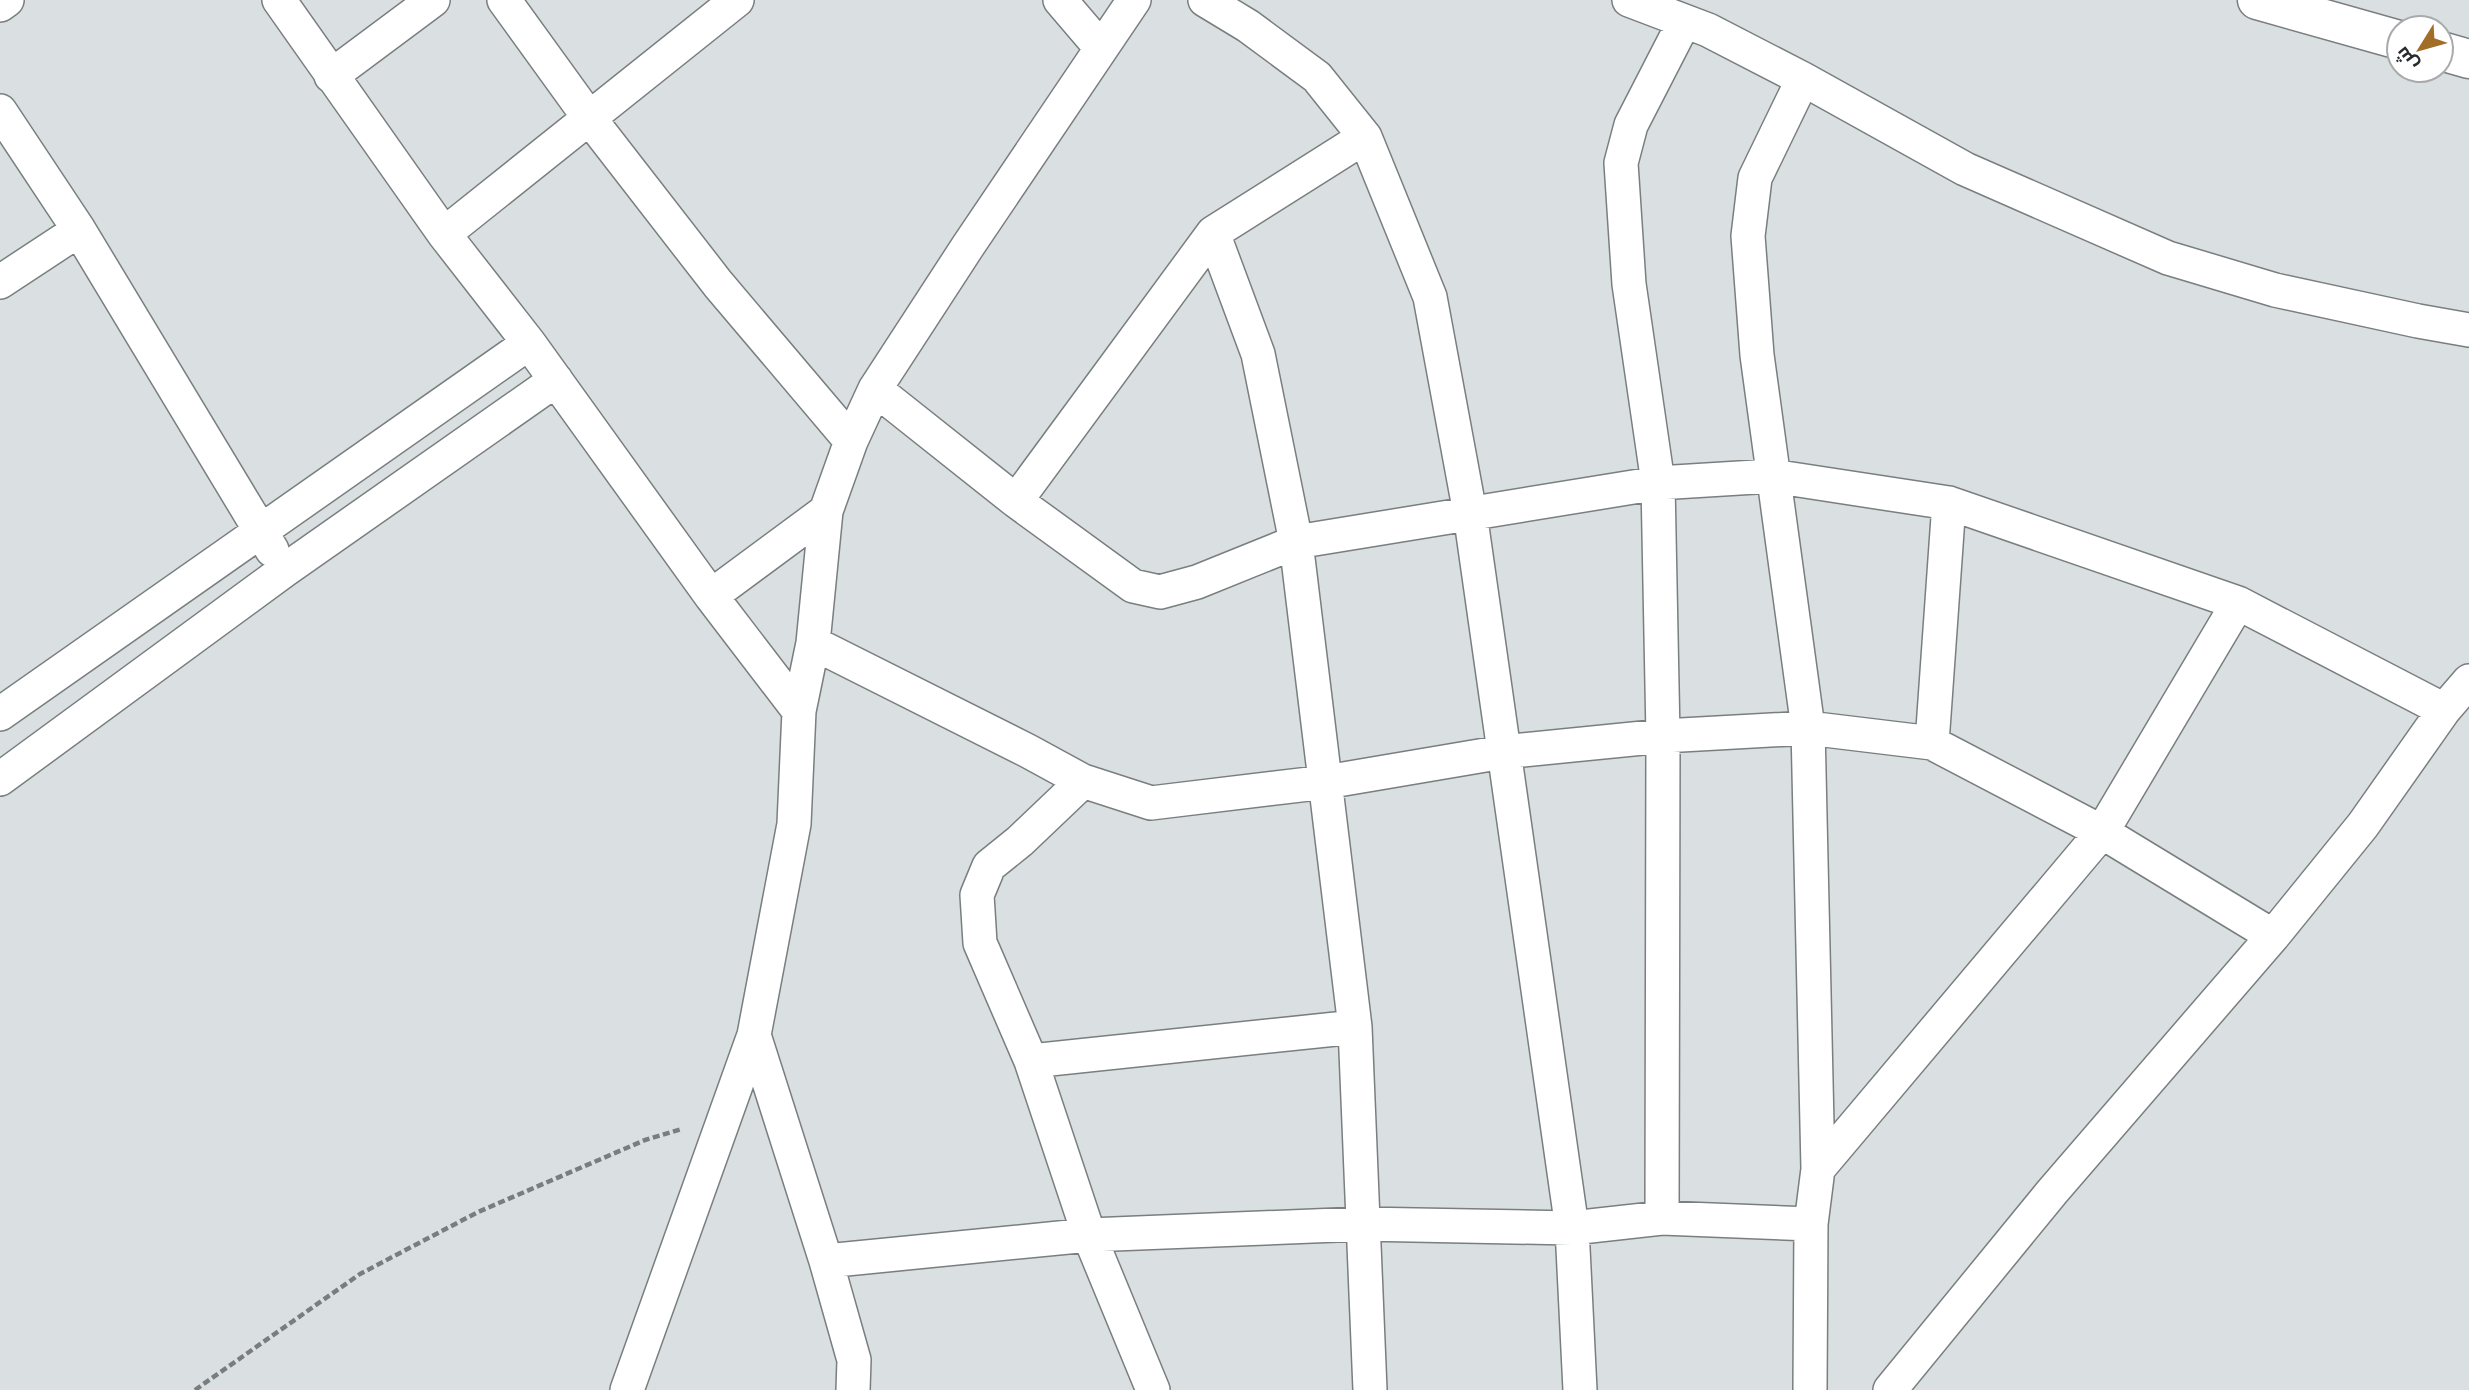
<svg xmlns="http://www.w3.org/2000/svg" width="2469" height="1390" viewBox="0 0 2469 1390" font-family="'Sofia Sans Condensed',Cairo,sans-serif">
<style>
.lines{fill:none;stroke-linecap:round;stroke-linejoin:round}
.street-casing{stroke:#797e7f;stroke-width:36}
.secondary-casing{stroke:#797e7f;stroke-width:41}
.path{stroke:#797d7e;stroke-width:4.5;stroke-dasharray:7 3.5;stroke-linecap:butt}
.street{stroke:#fff;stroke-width:33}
.secondary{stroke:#fff;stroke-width:38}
</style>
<rect width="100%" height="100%" fill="#dae0e2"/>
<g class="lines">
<defs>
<path id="street" d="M279,0L444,234L529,343L711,596L799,711
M504,0L590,119L718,284L851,441
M1060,0L1101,48
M1205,0L1248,26L1317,77L1365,137L1430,297L1470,513L1572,1228L1580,1390
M1629,0L1708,30L1803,79L1965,169L2168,258L2275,290L2418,321L2469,330
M0,5L7,0
M331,76L433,0
M1803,79L1755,178L1748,236L1757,355L1808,728L1818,1169L1811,1224L1810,1390
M0,111L79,230L272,550
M1213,233L1258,354L1296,542L1355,1027L1370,1390
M444,234L737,0
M0,282L79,230
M875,389L1016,501L1133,586L1160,592L1197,582L1296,542L1658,483L1772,476L1949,503L2238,603L2444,710
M1016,501L1213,233L1365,137
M711,596L826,511
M813,643L1028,751L1083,781L1151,803L1326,782L1503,752L1663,736L1808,728L1932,743L2102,832L2273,936
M0,714L529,343
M1932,743L1949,503
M0,779L285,570L556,380
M1083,781L1020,841L989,866L977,895L980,943L1031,1061L1089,1235L1153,1390
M754,1035L826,1261L854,1360L853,1390
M1031,1061L1355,1027
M1818,1169L2102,832L2238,603
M1662,1218L1663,736L1658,483L1629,284L1621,163L1631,125L1684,22
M826,1261L1089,1235L1362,1224L1572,1228L1662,1218L1811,1224
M627,1390L754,1035L794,824L799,711L813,643L826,511L851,441L875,389L968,246L1134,0
M1890,1390L2052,1192L2273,936L2363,825L2444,710L2469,681"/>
<path id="secondary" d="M2257,0L2399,40
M2441,51L2469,59"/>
</defs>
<use href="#street" class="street-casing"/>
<use href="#secondary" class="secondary-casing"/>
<path class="path" d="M195,1390L360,1274L478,1212L645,1140L682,1129"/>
<use href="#street" class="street"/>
<use href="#secondary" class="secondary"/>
</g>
<g transform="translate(2420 49) rotate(233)"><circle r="33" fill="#ffffff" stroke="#a9aaab" stroke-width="2"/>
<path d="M0-5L12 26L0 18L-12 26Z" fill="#a26d26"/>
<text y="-10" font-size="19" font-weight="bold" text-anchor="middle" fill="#292b2c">ش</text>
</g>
</svg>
